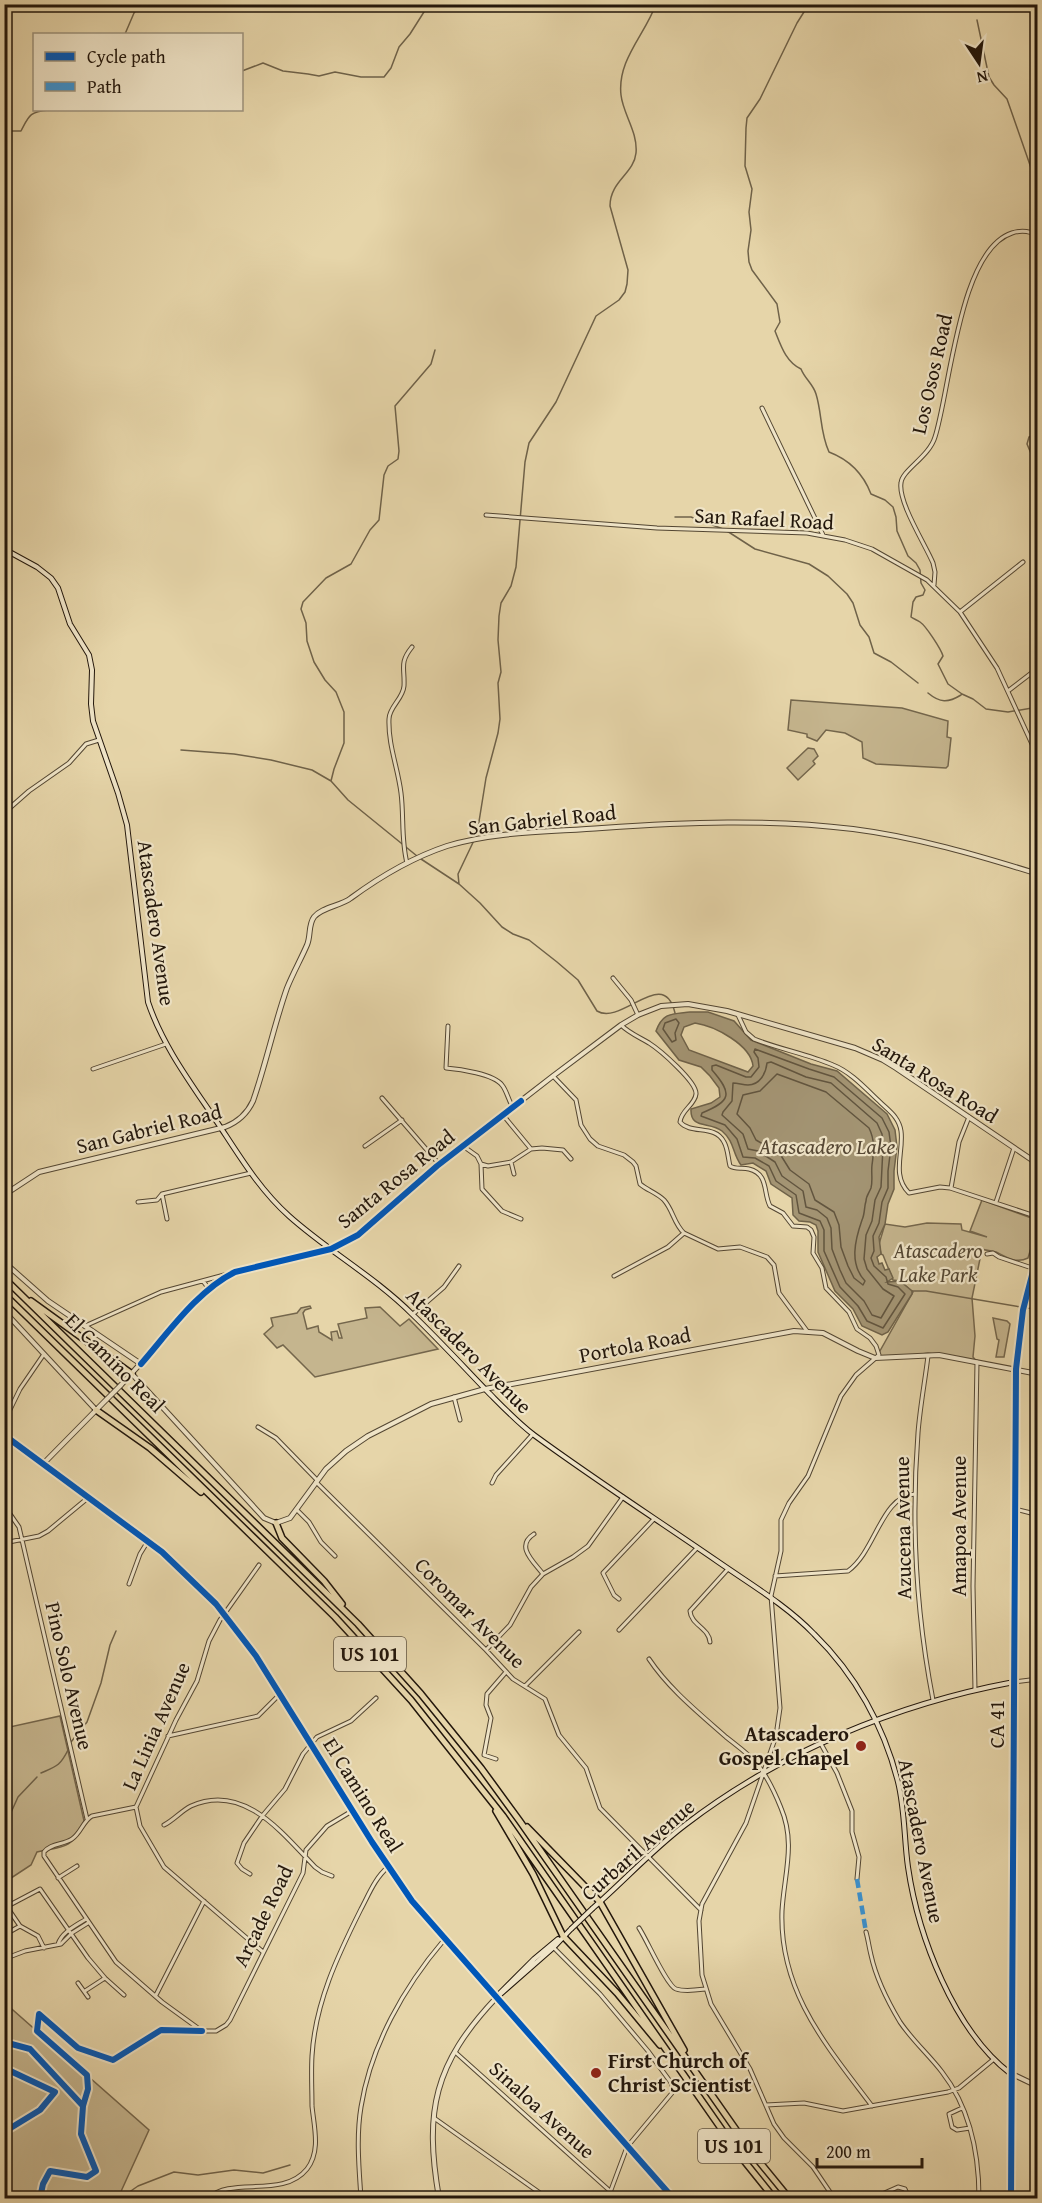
<svg xmlns="http://www.w3.org/2000/svg" width="1042" height="2203" viewBox="0 0 1042 2203" font-family="'Gentium Book Plus',serif">
<style>
.green{fill:#c5b58e;stroke:#74664c;stroke-width:1.5}
.water{fill:#a39473;stroke:#6f6249;stroke-width:1.5;fill-rule:evenodd}
.lines{fill:none;stroke-linecap:round;stroke-linejoin:round}
.shore{stroke:#62553f;stroke-width:1.5}
.stream{stroke:#6f6249;stroke-width:1.5}
.minor-casing{stroke:#534632;stroke-width:5}
.tertiary-casing{stroke:#534632;stroke-width:6}
.secondary-casing{stroke:#22160b;stroke-width:6}
.primary-casing{stroke:#22160b;stroke-width:7}
.motorway-casing{stroke:#22160b;stroke-width:8}
.minor{stroke:#efe4c7;stroke-width:3}
.tertiary{stroke:#efe4c7;stroke-width:4}
.secondary{stroke:#efe4c7;stroke-width:4}
.primary{stroke:#e6d5a9;stroke-width:4.5}
.motorway{stroke:#e6d5a9;stroke-width:5}
.tertiary-bridge-casing{stroke:#534632;stroke-width:6;stroke-linecap:butt}
.secondary-bridge-casing{stroke:#22160b;stroke-width:6;stroke-linecap:butt}
.tertiary-bridge{stroke:#efe4c7;stroke-width:4}
.secondary-bridge{stroke:#efe4c7;stroke-width:4}
.quiet{stroke:#3b93d2;stroke-width:4.5;stroke-dasharray:9 4.5;stroke-linecap:butt}
.cycleway-casing{stroke:#efe4c7;stroke-width:10}
.cycleway{stroke:#0057b8;stroke-width:6}
.poi-dot{fill:#8f2418;stroke:#efe4c7;stroke-width:2}
.labels{text-anchor:middle;stroke-width:4.5;stroke-linejoin:round;paint-order:stroke}
.shield{fill:#efe4c7;stroke:#605443;stroke-width:1.5}
.shield-label{font-size:20px;font-weight:bold;fill:#22160b}
.street-label{font-size:21px;fill:#22160b;stroke:#efe4c7}
.park-label{font-size:21px;font-style:italic;fill:#534632;stroke:#efe4c7}
.poi-label{font-size:21px;font-weight:bold;fill:#22160b;stroke:#efe4c7;text-anchor:end}
.water-label{font-size:22px;font-style:italic;fill:#564835;stroke:#efe4c7}
</style>
<rect width="100%" height="100%" fill="#e6d5a9"/>
<filter id="stains"><feTurbulence type="fractalNoise" baseFrequency=".00333" numOctaves="4"/><feColorMatrix values="0 0 0 0 .2 0 0 0 0 .09 0 0 0 0 .02 0 0 0 .5 -.17"/></filter>
<radialGradient id="worn" r=".72"><stop offset=".6" stop-color="#630" stop-opacity="0"/><stop offset="1" stop-color="#630" stop-opacity=".3"/></radialGradient>
<path class="green" d="M791,700L902,708L948,721L947,737L951,738L948,766L946,768L876,764L863,758L862,742L845,733L826,730L817,741L807,737V734L788,730Z
M808,748L814,749L818,756L813,761L815,764L798,780L787,768Z
M982,1200L1037,1220V1228L1028,1258C1016,1264 1006,1257 996,1252C991,1250 986,1251 982,1249L972,1298L975,1336L973,1357L977,1362L928,1353L897,1358H876L913,1292L900,1281L893,1280L883,1255L881,1254L879,1244L885,1224L905,1227L927,1223L961,1224L962,1230L987,1237L970,1231Z
M310,1306L311,1308L305,1310L303,1313L307,1329L318,1326L319,1332L332,1340L331,1332L337,1331L339,1338H342L338,1324L367,1318L365,1308L380,1307L400,1326L409,1319L438,1349L315,1377L283,1345L277,1348L264,1334L273,1326L271,1318L297,1313L301,1308Z
M993,1318L1007,1321L1010,1324L1004,1357H996L999,1340L997,1339Z
M60,1716L85,1825C68,1850 65,1846 37,1852L31,1865L5,1882V1728Z
M5,2003L149,2130L118,2198H5Z"/>
<path class="water" d="M690,1012H708L734,1021L751,1040L811,1064L837,1071L887,1114L895,1130L897,1147L894,1171V1189L888,1204L885,1224L879,1237L881,1254L877,1257L879,1264L882,1263L885,1270L889,1269L893,1278L887,1282L900,1281L912,1291V1294L888,1332L882,1335L862,1326L853,1309L835,1291L818,1252V1231L816,1225L810,1222L799,1221L793,1215L792,1198L771,1184L766,1171L753,1163L741,1165C732,1153 735,1142 722,1131C710,1121 690,1130 691,1109L711,1103L720,1097L719,1088L710,1076L701,1067L679,1060L656,1031C663,1012 672,1014 690,1012ZM695,1023C715,1026 751,1045 753,1066L748,1072L689,1050L681,1035L684,1027Z"/>
<g class="lines">
<path class="shore" d="M676,1019L679,1023L675,1033L676,1040L672,1042L663,1029L665,1023Z
M755,1049L809,1069L834,1077L882,1118L889,1132L891,1147L888,1171V1188L882,1202L879,1223L873,1236L874,1251L871,1258L874,1266L886,1277L888,1284L898,1287L905,1294L883,1328L867,1321L858,1306L840,1287L824,1251V1230L820,1221L799,1213L796,1195L776,1181L769,1166L755,1158L743,1157L737,1139L725,1125L701,1116L702,1113C731,1101 733,1094 712,1070V1066L716,1065L746,1077H751L759,1067L758,1058L754,1052Z
M771,1062L806,1077L831,1083L877,1123L882,1134L883,1147L881,1187L875,1200L872,1221L866,1235L864,1259L867,1269L883,1289L894,1296L881,1318L872,1315L864,1301L846,1283L840,1270L832,1249L831,1228L827,1218L817,1210L806,1207L803,1191L782,1176L775,1162L758,1151L748,1149L743,1134L722,1115L723,1112L732,1101L733,1083C738,1083 743,1085 748,1085C760,1085 766,1073 767,1063Z
M777,1074L826,1092L869,1128C875,1140 874,1151 872,1165C871,1172 873,1181 871,1188C869,1193 866,1196 866,1201C864,1207 865,1214 862,1220C855,1240 849,1264 865,1281L863,1285L854,1278L848,1266L841,1247L839,1225L834,1212L815,1200L809,1184L790,1170L780,1154L756,1140L750,1128L737,1114L743,1095L760,1091Z"/>
<path class="stream" d="M809,4L797,23L760,99L747,118L746,128L745,166L752,189L749,212L751,230L748,251L749,262L752,270L777,304L780,322L775,331C781,346 786,362 801,369C805,379 813,384 816,394C822,413 820,433 829,452C850,460 863,473 871,494L885,500L893,507L896,517L897,531L908,556L916,563L920,570L921,583L925,590L923,595L916,597L913,602L911,617C914,619 917,620 920,622C926,626 941,649 943,656L938,664L948,684L962,694L973,699L986,709L1008,712L1038,707
M977,20L989,77L994,85L1007,99L1038,188
M125,34L134,13L141,4
M242,71L263,63L283,71L308,74L319,76L335,72L361,77H384L391,68L399,47L410,34L429,4
M4,131H21C29,116 29,112 48,110
M4,144L11,158L10,165
M1038,433L1029,437L1027,444L1035,463L1038,486
M675,517H691L723,529
M727,531L755,549L809,564L828,576L847,594L853,603L860,625L869,637L874,653L891,662L918,683
M928,693C940,703 948,703 961,695
M181,750L234,754L271,760L312,770L331,781L348,800L417,856
M331,781L334,769L344,743V712L336,692L325,680L314,662L307,641L306,623L301,609L303,602L326,578L351,564L370,530L379,520L384,475L388,466L398,459L399,451L395,406L431,364L435,350
M421,859L459,884L480,903L502,927L513,934L529,940L557,962L578,980L597,1011C622,1026 664,965 675,1013
M459,884L458,874L477,834L486,778L498,733L500,719L498,683L501,672L498,640L499,616L501,603L511,586L516,567L525,462L529,443L556,402L596,316L619,300L625,292L627,284L628,270L610,206C610,181 634,174 636,153C638,132 623,114 621,95C617,60 645,35 656,4
M912,1291H926L1021,1307
M1026,1308L1038,1309
M71,1742L87,1722L101,1683L110,1645L116,1631
M41,1773C57,1766 60,1766 68,1750
M4,1828L18,1797L37,1777
M4,1868V1872
M123,2198L125,2195L138,2186L174,2172L198,2175L234,2170L263,2173L290,2165"/>
<defs>
<path id="minor" d="M762,408L823,535
M486,515L657,528L807,533L845,540L872,549L927,580L960,612L997,668L1038,757
M934,585L935,572L933,563C925,544 898,502 901,483C902,470 929,457 935,437C950,391 959,250 1012,233C1021,230 1029,230 1038,236
M960,612L1023,562
M1008,691L1038,668
M4,813L29,791L69,763L86,744L99,740
M407,863C401,840 404,816 401,793C398,768 388,745 389,719C389,707 403,699 404,686C405,668 399,663 412,647
M613,978L631,1000L638,1015
M4,980H5
M738,1015L746,1032L754,1039C779,1049 807,1054 833,1065C851,1072 866,1089 880,1102C889,1111 899,1117 901,1131C904,1152 891,1175 909,1193L940,1187L950,1188L1038,1217
M621,1025C629,1033 639,1037 649,1043C660,1050 697,1082 696,1094C695,1105 681,1110 680,1122C691,1135 715,1124 724,1142C728,1149 728,1158 730,1166C736,1170 742,1167 749,1169C769,1174 763,1193 770,1206L783,1213L793,1226L807,1227L811,1230L814,1237L813,1253L822,1268L826,1288L849,1312L857,1329L870,1338L876,1346L879,1355L856,1375L841,1396L808,1476L789,1503L781,1520V1551L771,1596L780,1708L776,1736L746,1823L702,1904L699,1921L702,1975L711,2004L750,2069L774,2124L784,2138L813,2167L834,2198
M448,1026L446,1068C459,1069 494,1074 502,1085C507,1091 508,1100 513,1107
M93,1069L166,1044
M553,1076L576,1100L581,1125L590,1139L598,1146L624,1155L633,1162L636,1166L640,1184C647,1190 657,1193 664,1200C673,1210 674,1224 684,1233L718,1249L740,1247L767,1257L774,1265L779,1293L807,1331
M382,1098L439,1164
M503,1115L531,1149L511,1162L514,1174
M365,1146L402,1120
M463,1146L477,1156L481,1164
M531,1149L542,1148L563,1150L571,1159
M511,1162L488,1166L481,1164L482,1189L502,1211L521,1219
M951,1188L959,1142L969,1117
M162,1194L167,1219
M138,1202L157,1200L162,1194L251,1173
M996,1202L1014,1148
M987,1254L993,1253L999,1257L1032,1268
M614,1276L668,1247L684,1233
M203,1281L209,1289
M413,1314L444,1287L459,1266
M85,1326L161,1292L228,1274
M928,1356C925,1381 920,1407 918,1433C911,1523 916,1612 933,1700
M454,1397L460,1420
M4,1422L20,1389L44,1354
M258,1427L276,1438L317,1480
M316,1482L486,1650L513,1679L545,1699L559,1735L586,1768L600,1808L701,1910
M492,1483L496,1475L533,1434
M1015,1509L1031,1513L1038,1523
M4,1510L10,1514L19,1527L87,1819
M297,1510L309,1522L321,1542L335,1556
M534,1534C515,1546 533,1561 543,1574
M4,1543L39,1536L48,1531L89,1497
M259,1565L220,1620L209,1641L197,1681L176,1720L136,1807L92,1816C83,1821 81,1833 72,1839C63,1845 51,1843 44,1852V1856L116,1962L162,2002L202,2031H216L226,2025L230,2020L303,1873L306,1850L327,1826L352,1811
M775,1576L848,1571C876,1551 881,1496 915,1494
M129,1584L140,1554L148,1541
M619,1599L614,1595L603,1573L654,1519
M619,1630L697,1548
M710,1642C709,1628 691,1625 690,1611L728,1569
M486,1650L510,1625L531,1587L543,1574L573,1557L588,1546L623,1497
M649,1659C669,1689 699,1713 726,1737C736,1745 749,1754 757,1764C767,1776 775,1793 781,1808C796,1843 784,1875 782,1911C779,1992 827,2046 872,2106
M1014,1682L1038,1679
M525,1686L579,1632
M975,1690L973,1586L977,1362
M168,1736L258,1716L280,1694
M821,1744L837,1773L852,1811V1832L859,1857L857,1879
M496,1759L484,1755L491,1718L486,1705L487,1694L506,1672
M136,1807L140,1826L164,1867L263,1952
M164,1825C174,1820 181,1811 191,1806C244,1782 283,1834 315,1867L322,1872L332,1876
M250,1874L242,1869L237,1863L244,1843L263,1815L285,1789L303,1754L317,1737L351,1721L376,1698
M58,1878L77,1866
M7,1907L20,1926L38,1936L44,1948
M4,1908L40,1889L88,1958L105,1978L124,1995
M639,1928C647,1940 667,1986 676,1989C685,1992 697,1990 705,1989
M866,1932C868,1939 869,1947 871,1955C876,1978 888,2002 900,2022C912,2040 929,2055 942,2072C970,2108 979,2154 979,2198
M4,1935L20,1926
M58,1944C62,1932 75,1926 86,1919
M553,1947L600,1994L648,2051L672,2084V2093L627,2147L608,2198
M4,1959L25,1951L61,1944L72,1933L88,1923
M78,1983L88,1997
M85,1991L105,1978
M156,1995L204,1901
M455,2052L610,2191
M766,2105L804,2103L843,2111L948,2092L959,2088L994,2059
M962,2108L949,2114L952,2127L957,2130L970,2128
M434,2118L547,2198
M209,2198C231,2176 283,2199 307,2169C321,2151 314,2127 312,2106C312,2090 311,2073 312,2056C315,2003 338,1955 361,1909C369,1894 375,1878 388,1867
M361,2198C359,2168 356,2137 361,2107C371,2045 404,1987 444,1940
M873,2198L898,2187L905,2189L909,2198"/>
<path id="tertiary" d="M4,1195L39,1172L225,1127C238,1122 247,1114 253,1101C266,1064 274,1025 287,988C293,973 301,959 307,945C311,936 308,925 314,917C322,907 341,906 351,898C381,876 411,858 447,846C496,831 551,832 602,828C686,822 769,819 853,829C916,837 977,855 1038,874
M4,1262L48,1301L141,1364
M4,1311L96,1410
M132,1374L264,1518L276,1523L290,1518L326,1469L346,1451L368,1436L431,1404L485,1389L794,1331L823,1333L858,1351L875,1358L939,1355L1038,1374
M121,1385L202,1296L221,1279L235,1272L331,1249L358,1235L437,1166L553,1076L621,1025L638,1015L661,1006L688,1004L727,1011L855,1048L883,1060L896,1068L1038,1164
M43,1464L106,1400
M1012,2074L1033,2084L1038,2092
M439,2198C424,2111 434,2064 496,1998"/>
<path id="secondary" d="M4,549L37,567L51,578L58,588L70,624L89,655L92,670L91,704L93,721L118,793L127,825L148,1002C163,1047 193,1086 219,1125C240,1157 260,1190 289,1216C328,1251 375,1277 412,1314C438,1339 462,1365 487,1391C502,1406 517,1422 534,1435C594,1479 656,1519 717,1561C750,1584 786,1605 814,1634C855,1674 884,1726 898,1782C905,1810 904,1839 908,1867C918,1936 954,2031 1011,2074
M4,1435L162,1552L216,1604L256,1656L372,1842L412,1901L673,2198
M593,1908C624,1881 652,1850 685,1825C780,1752 896,1704 1014,1682
M498,1995L534,1959L558,1939
M496,1998L554,1947L571,1929"/>
<path id="primary" d="M1011,2198L1016,1369L1023,1310L1038,1252"/>
<path id="motorway" d="M4,1278L358,1624L421,1694L481,1768L519,1820L753,2154L789,2198
M4,1294L335,1617L411,1700L503,1816L741,2157L774,2198
M31,1301L132,1374
M96,1410L150,1448L201,1492
M276,1523L282,1538L324,1581L342,1604
M496,1811L533,1874L563,1936L617,1993L660,2045
M527,1827L600,1902L684,2050"/>
</defs>
<use href="#minor" class="minor-casing"/>
<use href="#tertiary" class="tertiary-casing"/>
<use href="#secondary" class="secondary-casing"/>
<use href="#primary" class="primary-casing"/>
<use href="#motorway" class="motorway-casing"/>
<use href="#minor" class="minor"/>
<use href="#tertiary" class="tertiary"/>
<use href="#secondary" class="secondary"/>
<use href="#primary" class="primary"/>
<use href="#motorway" class="motorway"/>
<defs>
<path id="tertiary-bridge" d="M106,1400L121,1385"/>
<path id="secondary-bridge" d="M571,1929L593,1908"/>
</defs>
<use href="#tertiary-bridge" class="tertiary-bridge-casing"/>
<use href="#secondary-bridge" class="secondary-bridge-casing"/>
<use href="#tertiary-bridge" class="tertiary-bridge"/>
<use href="#secondary-bridge" class="secondary-bridge"/>
<path class="quiet" d="M857,1879L866,1932"/>
<defs>
<path id="cycleway" d="M141,1364C168,1333 198,1290 235,1272L331,1249L358,1235L437,1166L521,1101
M4,1435L162,1552L216,1604L256,1656L372,1842L412,1901L673,2198
M4,2042L30,2049L83,2106L81,2134L96,2171L87,2177L50,2171L43,2184L40,2198
M4,2068L55,2092L40,2110L4,2132
M83,2106L88,2089L87,2075L37,2031L39,2014L78,2048L113,2060L161,2030L202,2031
M1011,2198L1016,1369L1023,1310L1038,1252"/>
</defs>
<use href="#cycleway" class="cycleway-casing"/>
<use href="#cycleway" class="cycleway"/>
</g>
<g class="poi-dot">
<circle cx="861" cy="1746" r="6"/>
<circle cx="596" cy="2073" r="6"/>
</g>
<g class="labels">
<g class="shield">
<rect x="334" y="1637" width="72" height="34" rx="4.5"/>
<rect x="698" y="2129" width="72" height="34" rx="4.5"/>
</g>
<g class="shield-label">
<text x="370" y="1661">US 101</text>
<text x="734" y="2153">US 101</text>
</g>
<g class="street-label">
<text transform="translate(932 374) rotate(-77)" y="7">Los Osos Road</text>
<text transform="translate(764 519) rotate(3)" y="7">San Rafael Road</text>
<text transform="translate(542 820) rotate(-6)" y="7">San Gabriel Road</text>
<text transform="translate(156 923) rotate(82)" y="7">Atascadero Avenue</text>
<text transform="translate(935 1080) rotate(32)" y="7">Santa Rosa Road</text>
<text transform="translate(149 1129) rotate(-14)" y="7">San Gabriel Road</text>
<text transform="translate(396 1179) rotate(-39)" y="7">Santa Rosa Road</text>
<text transform="translate(635 1345) rotate(-11)" y="7">Portola Road</text>
<text transform="translate(469 1351) rotate(45)" y="7">Atascadero Avenue</text>
<text transform="translate(115 1363) rotate(45)" y="7">El Camino Real</text>
<text transform="translate(959 1526) rotate(-90)" y="7">Amapoa Avenue</text>
<text transform="translate(903 1528) rotate(-91)" y="7">Azucena Avenue</text>
<text transform="translate(470 1613) rotate(45)" y="7">Coromar Avenue</text>
<text transform="translate(69 1676) rotate(77)" y="7">Pino Solo Avenue</text>
<text transform="translate(997 1724) rotate(-90)" y="7">CA 41</text>
<text transform="translate(156 1726) rotate(-66)" y="7">La Linia Avenue</text>
<text transform="translate(363 1795) rotate(58)" y="7">El Camino Real</text>
<text transform="translate(921 1841) rotate(79)" y="7">Atascadero Avenue</text>
<text transform="translate(638 1850) rotate(-41)" y="7">Curbaril Avenue</text>
<text transform="translate(263 1916) rotate(-64)" y="7">Arcade Road</text>
<text transform="translate(542 2110) rotate(42)" y="7">Sinaloa Avenue</text>
</g>
<g class="park-label">
<text x="938" y="1258">Atascadero<tspan x="938" dy="24">Lake Park</tspan></text>
</g>
<g class="poi-label">
<text x="849" y="1741">Atascadero<tspan x="849" dy="24">Gospel Chapel</tspan></text>
<text x="608" y="2068" text-anchor="start">First Church of<tspan x="608" dy="24">Christ Scientist</tspan></text>
</g>
<g class="water-label">
<text x="827" y="1154">Atascadero Lake</text>
</g>
</g>
<rect width="1042" height="2203" fill="none" stroke="#e6d5a9" stroke-width="24"/>
<rect x="6" y="6" width="1030" height="2191" fill="none" stroke="#22160b" stroke-width="3"/>
<rect x="12" y="12" width="1018" height="2179" fill="none" stroke="#22160b" stroke-width="1.5"/>
<rect x="33" y="33" width="210" height="78" fill="#efe4c7" stroke="#9d927c" stroke-width="1.5"/>
<rect x="45" y="52" width="30" height="9" fill="#0057b8" stroke="#9d927c" stroke-width="1.5"/>
<text x="87" y="63" font-size="18" fill="#22160b">Cycle path</text>
<rect x="45" y="82" width="30" height="9" fill="#3b93d2" stroke="#9d927c" stroke-width="1.5"/>
<text x="87" y="93" font-size="18" fill="#22160b">Path</text>
<g transform="translate(979 63) rotate(167)" stroke="#efe4c7" stroke-width="4.5" paint-order="stroke">
<path d="M0-4.5L10 22L0 15L-10 22Z" fill="#22160b"/>
<text y="-9" font-size="16" font-weight="bold" text-anchor="middle" fill="#22160b">N</text>
</g>
<path d="M817 2158v9h105v-9" fill="none" stroke="#22160b" stroke-width="3"/>
<text x="826" y="2158" font-size="18" fill="#22160b" stroke="#efe4c7" stroke-width="4.5" paint-order="stroke">200 m</text>
<rect width="100%" height="100%" filter="url(#stains)"/>
<rect width="100%" height="100%" fill="url(#worn)"/>
</svg>
